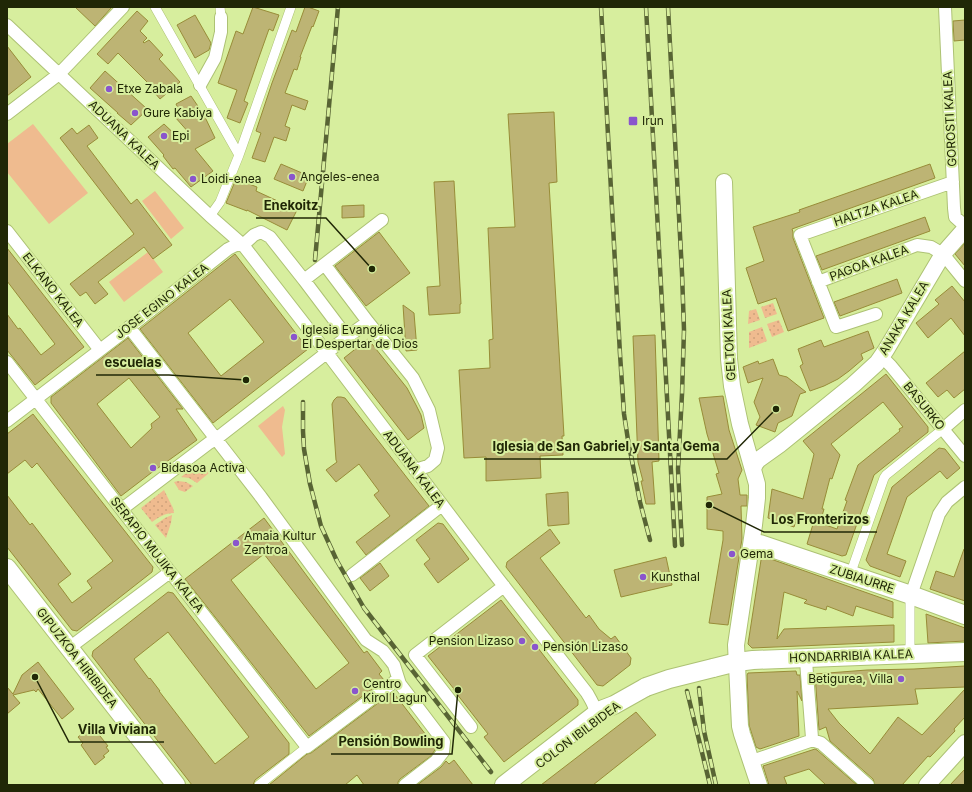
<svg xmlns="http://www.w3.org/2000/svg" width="972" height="792" viewBox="0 0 972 792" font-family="Inter,sans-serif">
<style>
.grass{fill:url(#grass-dots)}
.park{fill:#efbb8f}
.building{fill:#bdb474;stroke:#988c38;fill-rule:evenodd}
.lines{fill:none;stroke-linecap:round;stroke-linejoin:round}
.pedestrian-casing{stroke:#adc274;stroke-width:10}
.minor-casing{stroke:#adc274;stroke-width:14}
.tertiary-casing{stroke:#adc274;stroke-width:18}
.secondary-casing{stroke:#adc274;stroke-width:20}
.pedestrian{stroke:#fff;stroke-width:9}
.minor{stroke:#fff;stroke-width:12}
.tertiary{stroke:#fff;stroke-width:16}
.secondary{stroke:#fff;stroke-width:18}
.rail-casing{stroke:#586434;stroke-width:4.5}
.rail{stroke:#d7ee9e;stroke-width:3;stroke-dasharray:9;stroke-linecap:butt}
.secondary-bridge-casing{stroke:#adc274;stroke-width:20;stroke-linecap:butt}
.secondary-bridge{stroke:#fff;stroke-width:18}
.poi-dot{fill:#8a55cd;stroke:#d7ee9e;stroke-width:1.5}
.labels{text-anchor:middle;stroke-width:4;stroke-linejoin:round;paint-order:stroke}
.poi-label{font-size:12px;fill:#202706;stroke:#d7ee9e;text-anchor:start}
.street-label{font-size:12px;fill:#202706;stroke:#d7ee9e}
.leader{fill:none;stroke:#202706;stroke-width:1.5}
.callout-dot{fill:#202706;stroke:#d7ee9e;stroke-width:1.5}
.callout-label{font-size:13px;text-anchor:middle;font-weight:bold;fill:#202706;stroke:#d7ee9e;stroke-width:4;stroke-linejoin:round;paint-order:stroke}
</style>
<defs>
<pattern id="grass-dots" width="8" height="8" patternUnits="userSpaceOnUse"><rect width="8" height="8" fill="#efbb8f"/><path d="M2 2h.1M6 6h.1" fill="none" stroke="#cda17a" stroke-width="1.8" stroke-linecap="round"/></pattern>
</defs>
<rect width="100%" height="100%" fill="#d7ee9e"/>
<path class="grass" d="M773,303L777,314L765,318L761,307Z
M756,309L760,320L748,324L749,311Z
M779,320L784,332L772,337L767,324Z
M762,327L767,341L749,348V332Z
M199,463L209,473L197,483L189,478L181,477Z
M178,481L186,482L193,486L185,492L179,490L174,482Z
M164,490L173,508L174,513C165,513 159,517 152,522L141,508Z
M172,515L171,523L166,538L155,525L165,518Z"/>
<path class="park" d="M33,124L88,193L49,224L7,172V144Z
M155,191L184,228L171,239L142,201Z
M148,252L163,272L124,302L109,282Z
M283,406L285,410L282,427L285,454L282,457L258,426Z"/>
<path class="building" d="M75,7H112L95,26Z
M253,7L279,15L273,31L269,29L258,60L244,101L248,103L240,123L227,118L237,90L218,83L236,31L243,34Z
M305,7H308L319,11L313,27L312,26L300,57H301L297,70L294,69L285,93L308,101L305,110L292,105L285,126L290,128L286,141L274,137L265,162L252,158L261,133L256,131L272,83L292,30L296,32Z
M137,11L148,21L140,31L147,38L143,42L144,43L149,40L163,55L159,59L180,82L160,99L149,86L150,85L118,53L108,64L97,54Z
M195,15L211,43L209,50L195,58L177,25Z
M965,20V40L954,41L953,21Z
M7,46L31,77L7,96Z
M105,71L146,108V111L131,125L117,113H118L90,88Z
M191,96L204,115L215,138L195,149L213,171L191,187L175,168L173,169L163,156L164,155L148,137L164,124L182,141L190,134L175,117L180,112L176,104Z
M554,112L557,182L549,183L564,436H562L563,455L540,456L541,478L486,481V457L464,458L459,370L490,368L489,340L493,339L488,228L515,227L508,114Z
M89,125L98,138L87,146L131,204L137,199L172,245L153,259L144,247L98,282L108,294L95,304L86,292L80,296L70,284L134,234L60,138L72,128L77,134Z
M281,164L309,176L303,191L274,179Z
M930,164L935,178L792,229L793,232V238L824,318L788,331L776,298L758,304L746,268L764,261L753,227L800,212L799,210Z
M236,179L257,187L256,191L297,210L287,230L247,210V211L226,203Z
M454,181L461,304H460V313L429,315L427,287L440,286L434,182Z
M364,205V217L342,218V206Z
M925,217L930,231L822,270L816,256Z
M379,232L410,273L366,306L335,266Z
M965,243V266L955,254Z
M7,248L84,347L35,385L7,350V314L18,329L20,328L41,355L55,344L7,281Z
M235,254L308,349L213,423L140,329ZM230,299L264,342L221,376L188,333Z
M897,279L902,293L840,316L834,302Z
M952,286L965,302V336L951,318L928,338L916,323L939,304L935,300Z
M403,305L414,313L417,350L406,351Z
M868,331L874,348L861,354L863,359L849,371L838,379L824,386L810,391L800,366L803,364L798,349L821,340L824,347Z
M655,335L659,461L652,462L655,504H646L641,481H643L638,462L633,336Z
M128,338L183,409H176L197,440L151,473L121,496L51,403V397ZM129,378L160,417L151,424L152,428L131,448L97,404Z
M368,339L407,388L416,405L421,415L424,428L408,440L344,358Z
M965,351V389L954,398L947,390L938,397L926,383Z
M773,359L779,375L787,377L806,392L800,394L792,416L778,423L775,432L756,425L760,417L754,402L763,378L748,383L743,367L758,361L759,364Z
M886,374L928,427V432L874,475L846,555L842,556L807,544L814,521L798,515L794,527L768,518L772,489L803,499L814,454L803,441ZM883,402L903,427L899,429L900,431L858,465L845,500L847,501L837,529L820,523L824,509H822L830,478L832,479L840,455L831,444Z
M723,396L729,430L742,470L738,479L740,495H747V506H741L742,539L728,625L709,623L723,540V531L707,529V497L722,494L716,474L719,473L707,434L699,398Z
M337,397H341L345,398L429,506L366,555L356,542L390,516L374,495L379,491L359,464L336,482L326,470L337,462L336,460L332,404L334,400Z
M33,414L153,567L152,572L77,631L72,630L7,547V495L30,525L32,523L71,574L58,584L72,603L92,588L87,581L113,561L37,463L32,468L25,460L7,474V434Z
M939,448L945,449L960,468L947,479L940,471L907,497L887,554L906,561L900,577L870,566L866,560L892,487Z
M568,492L569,524L548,526L546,494Z
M264,518L364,653L367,651L382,671L379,674L384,680L309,736L185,579ZM264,554L349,663L316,689L231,580Z
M438,523L443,524L469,559L438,583L424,564L430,559L416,540Z
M550,529L560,543L540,558L586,618L589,615L599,629L611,639L615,636L631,658L630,665L603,686L597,685L506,567L507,562Z
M964,549H965V601L930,589L936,571L954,577Z
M666,557L672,585L621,597L614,570Z
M765,557L893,602V618L856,606L853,616L827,606L826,610L804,603L807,600L784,592L777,639L784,629L894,625V642L752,648L748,644L761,560Z
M380,563L389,576L370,591L360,578Z
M168,592L173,593L289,743V754L255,780L253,785H192L92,656L93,651ZM168,632L249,737L215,764L159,691H160L150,678L149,679L134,659Z
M501,600L578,700V705L504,762L484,737L488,734L453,689H454L428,656Z
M926,614L965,628V641L928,643Z
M38,662L74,709L62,719L38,689L36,692L34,690L13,695L20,703L7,714V687L13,694L22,675Z
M965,666V687L915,689L918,704L828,709L839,723L870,754L898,717L922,735L965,689V717L954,729L955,731L930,757L928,756L902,785H875L873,779L830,741L826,727L819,730L815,674L867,670L914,669Z
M796,671L797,675H800L802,701L797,691L799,736L760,749L756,747L749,725L747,675L748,673Z
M393,692L436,748L431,756L400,779L398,782V785H364L357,775L345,785H269L307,754L311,753Z
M636,712L656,735L593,785H541Z
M92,726L108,746L106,747L109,751L103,756L105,757L95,765L81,745L83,743L78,737Z
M815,749L817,750L857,785H826L809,769L784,777L787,785H769L763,766Z
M454,760L473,785H417L441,767L446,761L449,764Z
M965,769V785H950Z"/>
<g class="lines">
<defs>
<path id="pedestrian" d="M155,7L239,155
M220,7L221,17
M210,216L220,202L239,155L291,7
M850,575L884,478L886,475L943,429
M910,654V603L911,595
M259,785L307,747"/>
<path id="minor" d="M945,7L954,208L955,217L965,226
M7,25L59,74L210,216L243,245L327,353L496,576L587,693C592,702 598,710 594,720
M200,85L215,58L221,32V17
M7,114L59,74L123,7
M7,231L100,350
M325,265L368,322L413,378L429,410L438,448L435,460L428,466L415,470
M304,280L382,220
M818,282L917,245L931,247L943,254L965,281
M876,314L836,327L800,235L953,182
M129,327L261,497L366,640L383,651L391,661L394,665L400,684L444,742L443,752L436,761L405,785
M882,357L891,366L965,456
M7,362L167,568L307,747L398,679
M7,421L121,334L228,249L236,245H243L254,235L261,232L270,237L304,280L347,337
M943,429L965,410
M122,509L209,443L216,439L347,337L368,322
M352,575L442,505
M911,595L939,514L947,502L965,487
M69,648L170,572
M806,658V661L812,738L813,741
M471,727L415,655L504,586
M752,763L755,760L810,741H815L821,743L868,785"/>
<path id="tertiary" d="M724,182L729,359L732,386L740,424L757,484V498L754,525L736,645L740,726L742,734L759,785
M753,469L755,464L758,460L779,445L853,385L877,363L886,350L943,254L965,229
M927,785L965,743"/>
<path id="secondary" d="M760,544L911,595L965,615
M7,568L176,785
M713,668L737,662L753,660L965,652
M504,785L601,710L614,705L646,687"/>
</defs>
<use href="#pedestrian" class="pedestrian-casing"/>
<use href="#minor" class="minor-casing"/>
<use href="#tertiary" class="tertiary-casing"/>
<use href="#secondary" class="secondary-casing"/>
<use href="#pedestrian" class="pedestrian"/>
<use href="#minor" class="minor"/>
<use href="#tertiary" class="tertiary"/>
<use href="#secondary" class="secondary"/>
<defs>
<path id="rail" d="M601,7L620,354L624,414L628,440L640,502L650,540
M646,7L675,546
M668,7L682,273L684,330L682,394L678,469L682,545
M315,260L338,7
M303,402V431L304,449L310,484L321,526L337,561L364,608L491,772
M699,688L704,731L716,785
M687,691L710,785"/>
</defs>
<use href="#rail" class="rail-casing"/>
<use href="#rail" class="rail"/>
<defs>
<path id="secondary-bridge" d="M646,687L669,679L713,668"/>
</defs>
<use href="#secondary-bridge" class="secondary-bridge-casing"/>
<use href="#secondary-bridge" class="secondary-bridge"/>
</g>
<g class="poi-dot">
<circle cx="109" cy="89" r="4"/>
<circle cx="135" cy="113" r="4"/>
<rect x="628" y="116" width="10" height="10" rx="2"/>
<circle cx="164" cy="136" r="4"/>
<circle cx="292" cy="177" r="4"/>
<circle cx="193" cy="179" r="4"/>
<circle cx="294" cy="337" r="4"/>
<circle cx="153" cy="468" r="4"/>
<circle cx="236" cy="543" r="4"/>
<circle cx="732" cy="554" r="4"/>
<circle cx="643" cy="577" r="4"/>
<circle cx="522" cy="641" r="4"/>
<circle cx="535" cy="647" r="4"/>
<circle cx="901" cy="679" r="4"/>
<circle cx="355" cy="691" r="4"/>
</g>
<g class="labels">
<g class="poi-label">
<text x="117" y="93">Etxe Zabala</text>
<text x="143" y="117">Gure Kabiya</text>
<text x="642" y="125">Irun</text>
<text x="172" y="140">Epi</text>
<text x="300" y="181">Angeles-enea</text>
<text x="201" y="183">Loidi-enea</text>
<text x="302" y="334">Iglesia Evangélica<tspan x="302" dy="14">El Despertar de Dios</tspan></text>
<text x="161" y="472">Bidasoa Activa</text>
<text x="244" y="540">Amaia Kultur<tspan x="244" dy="14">Zentroa</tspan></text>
<text x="740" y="558">Gema</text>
<text x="651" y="581">Kunsthal</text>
<text x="514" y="645" text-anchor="end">Pension Lizaso</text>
<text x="543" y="651">Pensión Lizaso</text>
<text x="893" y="683" text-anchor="end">Betigurea, Villa</text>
<text x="363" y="688">Centro<tspan x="363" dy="14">Kirol Lagun</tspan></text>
</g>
<g class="street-label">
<text transform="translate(950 119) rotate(-93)" y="4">GOROSTI KALEA</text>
<text transform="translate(124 135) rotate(44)" y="4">ADUANA KALEA</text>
<text transform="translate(876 208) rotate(-19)" y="4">HALTZA KALEA</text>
<text transform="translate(869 263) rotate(-20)" y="4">PAGOA KALEA</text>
<text transform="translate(53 290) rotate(52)" y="4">ELKANO KALEA</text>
<text transform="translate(162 301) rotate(-38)" y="4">JOSE EGINO KALEA</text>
<text transform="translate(904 318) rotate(-59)" y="4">ANAKA KALEA</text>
<text transform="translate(729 335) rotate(-93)" y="4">GELTOKI KALEA</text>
<text transform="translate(924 406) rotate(51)" y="4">BASURKO</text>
<text transform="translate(414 469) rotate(53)" y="4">ADUANA KALEA</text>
<text transform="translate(157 555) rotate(52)" y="4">SERAPIO MUJIKA KALEA</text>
<text transform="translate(862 579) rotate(18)" y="4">ZUBIAURRE</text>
<text transform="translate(851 656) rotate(-2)" y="4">HONDARRIBIA KALEA</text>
<text transform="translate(77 658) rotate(52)" y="4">GIPUZKOA HIRIBIDEA</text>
<text transform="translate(578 735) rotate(-37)" y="4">COLON IBILBIDEA</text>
</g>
</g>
<path class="leader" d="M372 269L326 218H256M246 380L169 375H96M776 409L727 459H484M709 505L764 532H877M35 677L69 742H164M458 690L452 754H331"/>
<g class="callout-dot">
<circle cx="372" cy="269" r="4"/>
<circle cx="246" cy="380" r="4"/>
<circle cx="776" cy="409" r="4"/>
<circle cx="709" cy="505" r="4"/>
<circle cx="35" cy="677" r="4"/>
<circle cx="458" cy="690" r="4"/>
</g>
<g class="callout-label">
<text x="291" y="210">Enekoitz</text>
<text x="133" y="367">escuelas</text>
<text x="606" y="451">Iglesia de San Gabriel y Santa Gema</text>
<text x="820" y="524">Los Fronterizos</text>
<text x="117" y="734">Villa Viviana</text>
<text x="391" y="746">Pensión Bowling</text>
</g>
<rect width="972" height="792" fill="none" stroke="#202706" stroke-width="16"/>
</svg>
